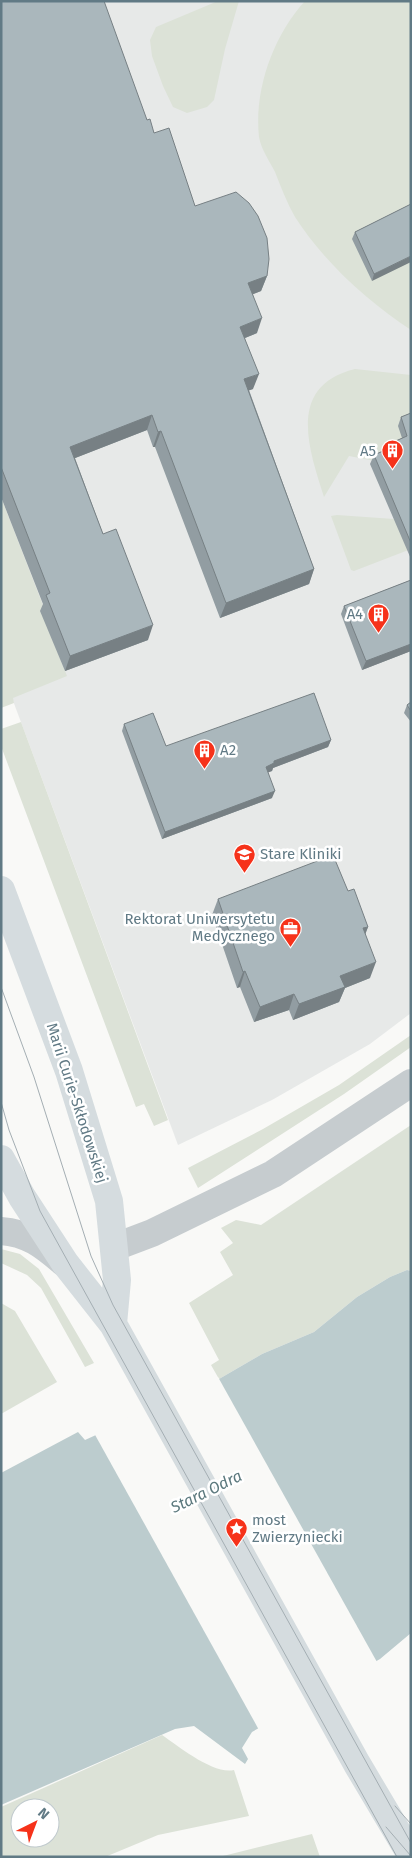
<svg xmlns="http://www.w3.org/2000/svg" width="412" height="1858" viewBox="0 0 412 1858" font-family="'Fira Sans',sans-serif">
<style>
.built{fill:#e7e9e8}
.green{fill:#dce2d7;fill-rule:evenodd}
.water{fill:#bcccce}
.pier{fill:#f9f9f7}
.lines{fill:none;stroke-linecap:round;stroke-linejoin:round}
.minor{stroke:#c6cccf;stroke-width:28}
.major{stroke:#d5dcdf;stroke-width:28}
.tram{stroke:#a4aeb3;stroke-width:1}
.wall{fill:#929da2}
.shaded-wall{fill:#778084}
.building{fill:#aab7bc;stroke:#778084}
.labels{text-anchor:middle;stroke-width:5;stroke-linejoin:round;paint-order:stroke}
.poi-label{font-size:15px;fill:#617a85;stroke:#fff;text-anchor:end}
.street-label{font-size:15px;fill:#617a85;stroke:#fff}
.water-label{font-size:16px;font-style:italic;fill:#5c797e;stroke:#fff}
</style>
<rect width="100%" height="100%" fill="#f9f9f7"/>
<path class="built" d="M1,1H411V1013L370,1044L272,1100L178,1145L12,698Z"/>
<path class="green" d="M218,1H239L225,49L214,100L207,107L187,113L173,107L163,86L152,56L150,40L156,27Z
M305,1H411V330C367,301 324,262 295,217C287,203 281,187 275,172C270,162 261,149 259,137C254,90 273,36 305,1Z
M355,369L411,375V420L404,445L375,461L349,456L324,497C308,447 287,386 355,369Z
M1,497L44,608L41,611L67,676L13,698L14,703L1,708Z
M337,515L394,519L411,549L354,571L351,570L331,516Z
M21,722L168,1120L154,1126L144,1104L136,1107L1,746V729Z
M411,1035V1047L344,1094L198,1188L188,1168L263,1129L339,1085Z
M411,1125V1271L407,1270L390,1277L357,1297L314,1332L262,1354L219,1379L211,1365L219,1360L189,1303L233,1275L220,1252L233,1243L221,1228L236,1220L261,1225Z
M1,1249L20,1254L39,1269L94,1363L85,1367L41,1288L27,1275L1,1263Z
M1,1303L15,1311L57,1382L1,1414Z
M162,1735C178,1746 214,1775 234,1770L249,1816L158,1835L105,1857H1V1807ZM20,1808H50V1838H20Z
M312,1834L320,1857H219Z"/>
<path class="water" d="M407,1270L411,1271V1633L380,1659L252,1732L242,1748L248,1759L245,1764L194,1726L175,1729L1,1805V1473L78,1432L85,1440L219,1379L262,1354L314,1332L357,1297L390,1277Z"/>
<path class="pier" d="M218,1377L377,1662L259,1730L94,1433Z"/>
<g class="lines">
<path class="minor" d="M1,1231C28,1233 43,1245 63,1262
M115,1247L152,1233L273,1174L411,1083"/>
<path class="major" d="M1,890L69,1071L109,1201L117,1280L113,1324
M1,1159L22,1197L65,1263L113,1324L357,1764L411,1855"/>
<path class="tram" d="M1,987L34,1077L91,1256L113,1305L411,1843
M1,1102L9,1130L40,1211L397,1857
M395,1806L411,1824
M386,1827L411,1856"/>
</g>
<path class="wall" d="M1,1L147,120L195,206L267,276L261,291L253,294L257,333L245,338L253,389L249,390L314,569L309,584L220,618L155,447H153L147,430L75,458L103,534L148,640L65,671L40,611L43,604L1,497Z
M411,204L372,281L352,239L355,232Z
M411,413V559L370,464L374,455L387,449L389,444L402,438L398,426L401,417Z
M411,580V651L362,670L341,614L344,606Z
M411,702V722L404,713L407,705Z
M124,724L166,746L331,740L328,747L273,768L272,771L268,772L272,798L162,839L122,731Z
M348,891L368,927L365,935L370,978L345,988L339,1002L293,1020L289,1010L254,1022L240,987L237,988L212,915L218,899Z"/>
<path class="shaded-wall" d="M411,256V262L372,281L374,274Z
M267,276L261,291L243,298L248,283Z
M262,318L257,333L235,342L240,327Z
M259,374L253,389L239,394L244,379Z
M152,415L147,430L65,462L70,447Z
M161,431L155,447H153L158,432Z
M314,569L309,584L220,618L226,603Z
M153,625L148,640L65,671L70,656Z
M411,644V651L362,670L366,661Z
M331,740L328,747L273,768L272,771L264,774L266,767L274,761Z
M275,791L272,798L162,839L165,832Z
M368,927L362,942L363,928Z
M376,962L370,978L345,988L339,1002L293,1020L299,1004L340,976Z
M245,971L240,987L237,988L243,972Z
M294,994L289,1010L254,1022L260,1007Z"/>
<path class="building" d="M1,1H104L147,120L150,119L154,133L169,128L195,206L236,192L249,203L258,216L267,238L269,259L267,276L248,283L262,318L240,327L259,374L244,379L314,569L226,603L161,431L158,432L152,415L70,447L103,534L116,529L153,625L70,656L46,595L50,593L1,467Z
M411,204V256L374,274L355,232Z
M411,413V543L374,455L390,448L389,444L407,436L401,417Z
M411,580V644L366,661L344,606Z
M314,693L331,740L274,761V763L266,767L275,791L165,832L124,724L153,713L166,746Z
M411,702V711L407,705Z
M333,855L348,891L354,889L368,927L363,928L376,962L340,976L345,987L299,1004L294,994L260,1007L245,971L243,972L218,899Z"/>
<defs>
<symbol id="building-pin" viewBox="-11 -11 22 30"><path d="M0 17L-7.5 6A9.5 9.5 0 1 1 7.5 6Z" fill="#f6321a" stroke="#fff"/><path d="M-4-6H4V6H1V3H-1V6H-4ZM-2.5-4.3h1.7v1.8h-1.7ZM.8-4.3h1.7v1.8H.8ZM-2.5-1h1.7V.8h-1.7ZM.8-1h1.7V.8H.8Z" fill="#fff"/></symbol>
<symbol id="university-pin" viewBox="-11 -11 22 30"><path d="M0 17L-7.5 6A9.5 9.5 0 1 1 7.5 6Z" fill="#f6321a" stroke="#fff"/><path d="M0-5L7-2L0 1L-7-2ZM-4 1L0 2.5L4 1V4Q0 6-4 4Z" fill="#fff"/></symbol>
<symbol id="office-pin" viewBox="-11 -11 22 30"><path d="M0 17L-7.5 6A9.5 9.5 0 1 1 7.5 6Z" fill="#f6321a" stroke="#fff"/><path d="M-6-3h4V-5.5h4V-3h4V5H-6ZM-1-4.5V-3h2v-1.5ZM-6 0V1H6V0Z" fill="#fff"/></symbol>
<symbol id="sight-pin" viewBox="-11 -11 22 30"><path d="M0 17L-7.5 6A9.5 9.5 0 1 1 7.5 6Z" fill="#f6321a" stroke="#fff"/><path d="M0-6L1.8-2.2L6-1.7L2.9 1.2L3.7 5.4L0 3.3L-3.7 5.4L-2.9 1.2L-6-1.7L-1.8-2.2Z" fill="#fff"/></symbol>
</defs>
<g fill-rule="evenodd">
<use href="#building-pin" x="380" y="438" width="25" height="34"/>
<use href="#building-pin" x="366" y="602" width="25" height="34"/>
<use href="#building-pin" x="192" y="738" width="25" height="34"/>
<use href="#university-pin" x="232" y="842" width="25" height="34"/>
<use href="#office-pin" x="278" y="916" width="25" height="34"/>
<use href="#sight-pin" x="224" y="1516" width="25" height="34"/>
</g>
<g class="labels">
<g class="poi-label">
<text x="376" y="456">A5</text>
<text x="363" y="619">A4</text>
<text x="220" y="755" text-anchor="start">A2</text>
<text x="260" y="859" text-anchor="start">Stare Kliniki</text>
<text x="275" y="924">Rektorat Uniwersytetu<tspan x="275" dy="17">Medycznego</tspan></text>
<text x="252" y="1525" text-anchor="start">most<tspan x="252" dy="17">Zwierzyniecki</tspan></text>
</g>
<g class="street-label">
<text transform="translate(77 1103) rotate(72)" y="5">Marii Curie-Skłodowskiej</text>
</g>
<g class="water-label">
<text transform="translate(206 1491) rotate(-26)" y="6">Stara Odra</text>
</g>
</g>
<rect width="412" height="1858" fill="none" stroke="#617a85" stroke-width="5"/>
<g transform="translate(35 1823) rotate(42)"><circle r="24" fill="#ffffff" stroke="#c0cace"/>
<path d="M0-4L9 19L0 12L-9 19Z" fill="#f6321a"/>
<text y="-8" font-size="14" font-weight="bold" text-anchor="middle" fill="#617a85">N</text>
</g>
</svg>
